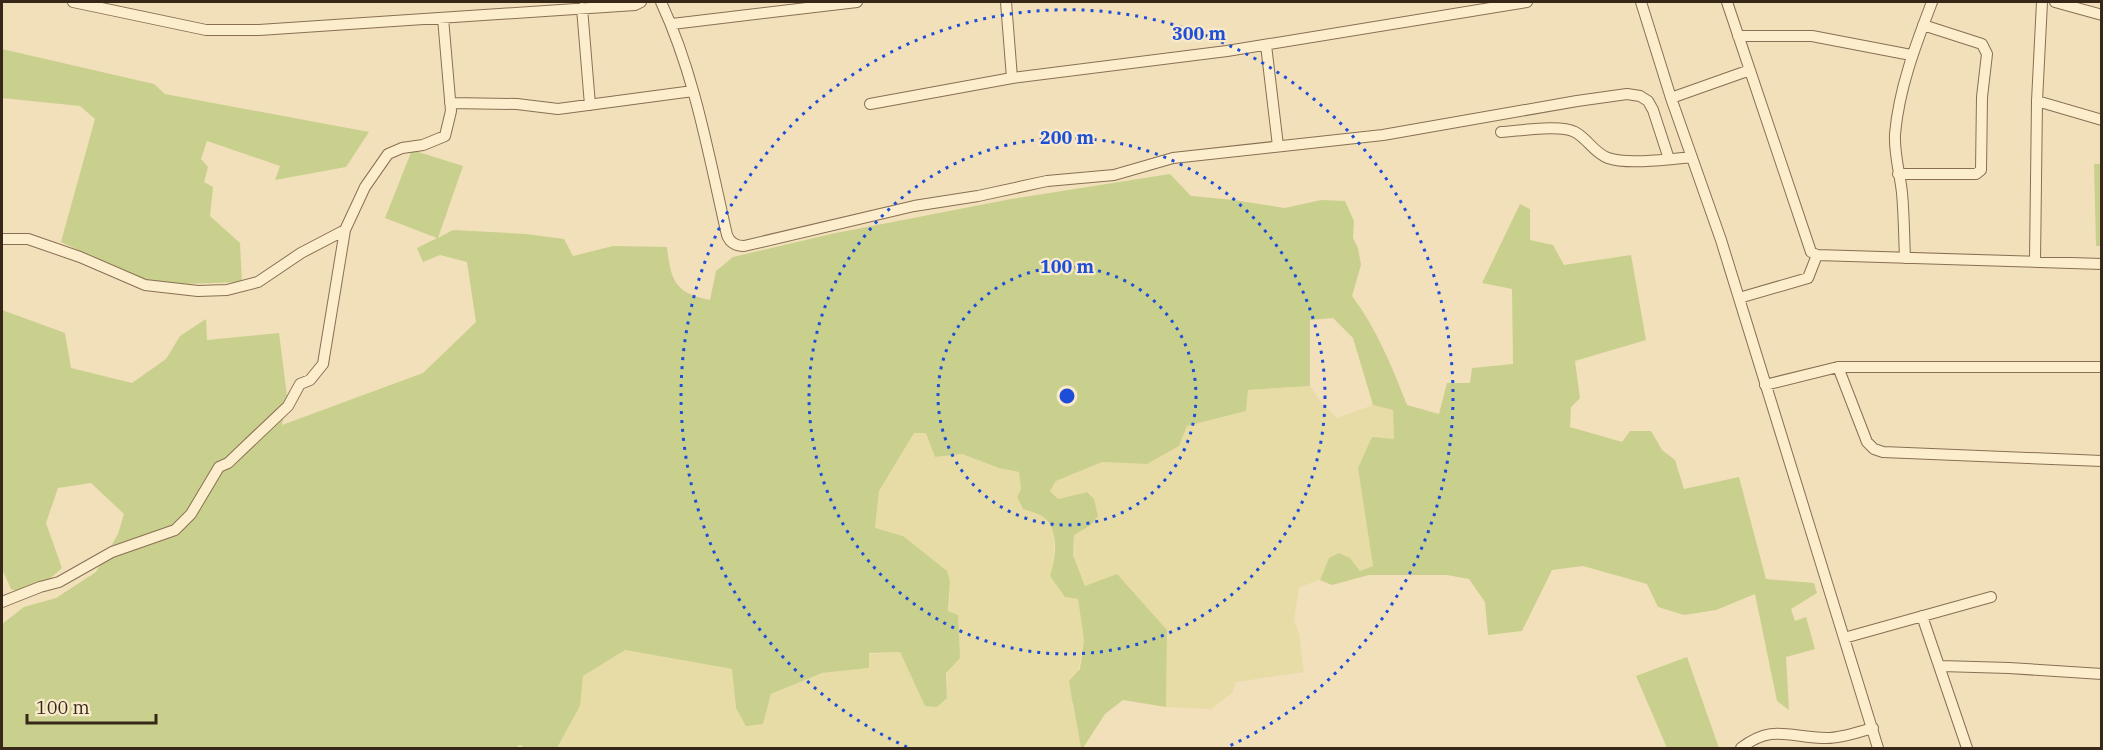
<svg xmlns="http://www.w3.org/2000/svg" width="2103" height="750" viewBox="0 0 2103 750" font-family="'IBM Plex Serif',serif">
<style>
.farmland{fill:#e7dca6}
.green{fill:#c9d08d}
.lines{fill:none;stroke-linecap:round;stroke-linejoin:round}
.minor-casing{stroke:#896f53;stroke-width:12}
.minor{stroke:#fcedcd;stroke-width:10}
.ring{fill:none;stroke:#1d4ed8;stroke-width:3;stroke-dasharray:3 6}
.centre{fill:#1d4ed8;stroke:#f8eaca;stroke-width:3}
.ring-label{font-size:18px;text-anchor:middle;font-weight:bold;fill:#1d4ed8;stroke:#f8eaca;stroke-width:4.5;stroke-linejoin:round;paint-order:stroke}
</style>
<rect width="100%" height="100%" fill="#f1e0ba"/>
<path class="farmland" d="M1310,386L1322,404L1337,418L1373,405L1393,410L1394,440L1358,468L1373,566L1360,571L1350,558H1329L1320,580L1299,587L1294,620L1299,634L1304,672L1236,682L1232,693L1211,709L1166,707L1167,630L1151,613L1085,586L1073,555L1074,535L1091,525L1086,492L1058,499L1050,491L1056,481L1102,462L1147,464L1179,446L1187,426L1246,411L1248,390Z
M914,432L927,433L935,457L962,454L999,468L1019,472L1021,489L1017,497L1023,509L1043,516L1054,532V564L1078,599L1084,640L1072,705L1078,726L1081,748H557L580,706L583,676L624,650L732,669L736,708L763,724L771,694L822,673L869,668V654L900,652L925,706L947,697L950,581L903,536L875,529L879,491Z"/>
<path class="green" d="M2,49L154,84L165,94L369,132L346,167L275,180L280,166L207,141L201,159L208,167L204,182L213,187L210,216L240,243L242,282L184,284L143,280L61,242L95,119L80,106L2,98Z
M412,150L463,166L438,238L453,230L526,234L564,239L573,256L613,246L667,247C671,280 674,293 710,300L716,271L733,257L831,234L1011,199L1170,174L1191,196L1234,200L1285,208L1321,200L1345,201L1354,221L1353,238L1358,248L1361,265L1352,296C1377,329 1392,367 1407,405L1439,414L1447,383H1470L1472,368L1513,364L1512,289L1482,283L1520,204L1530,209V240L1553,245L1564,265L1631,255L1646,340L1575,361L1580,398L1571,407L1570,427L1622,442L1630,431H1651L1662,450L1675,460L1684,489L1739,477L1766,579L1814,583L1817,593L1791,609L1795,621L1806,617L1815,649L1786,657L1789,710L1777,701L1755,594L1716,610L1684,615L1658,607L1647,584L1583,566L1552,570L1522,631L1488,635L1485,602L1469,579L1447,575H1369L1332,585L1320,580L1329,558L1339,553L1350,558L1360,571L1373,566L1358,468L1372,437L1394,439L1393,410L1373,405L1353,338L1333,318L1310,320V386L1248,390L1246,411L1187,426L1179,446L1147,464L1102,462L1056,481L1050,491L1058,499L1087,492L1094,499L1098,516L1091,525L1074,535L1073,555L1085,586L1117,574L1167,630L1166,707L1123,700L1105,714L1083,748H1081C1078,726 1072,704 1069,681L1080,669L1084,640L1078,599L1065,597L1050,576C1056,559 1060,528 1042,516C1037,513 1029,511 1023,509L1017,497L1021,489L1019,472L999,468L962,454L935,457L926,433H914L879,491L875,528L903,536L947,571L950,581L948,611L958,615L960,658L946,673L947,698L937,707L925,706L900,652L869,653V668L822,673L771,694L763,724L746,726L736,708L732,669L625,650L583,676L580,706L557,748H525L520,745L515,748H2V624L24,607L56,598L96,572L118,534L124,514L91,483L58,488L46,523L62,568L30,596L11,589L2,569V310L65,333L71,368L132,383L166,359L180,336L206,319L207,340L279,333L287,396L282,425L423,373L476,322L467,262L440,255L423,262L417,248L437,238L385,218Z
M2094,164H2101V246H2096Z
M1687,657L1719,748H1667L1636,676Z"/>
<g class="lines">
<defs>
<path id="minor" d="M73,2L206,30H259L635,5L641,2
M661,2C695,75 709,157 727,235C730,243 736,246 744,246L914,206L978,196L1047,181L1114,175L1173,158L1383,135L1577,101L1627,94L1640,96L1648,101L1653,110L1669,159
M1006,2L1012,78
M1641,2L1671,98L1721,240L1878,748
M1727,2L1811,252L1817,255L2102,264
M2055,2L2102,15
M582,8L590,105
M672,24L857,2
M1738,36H1812L1911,55
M1266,45L1278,146
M1671,98L1750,70
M2037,101L2102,120
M450,103L517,104L558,109L693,91
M870,104L1012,78L1227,51L1527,2
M1501,132C1519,131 1560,124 1575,132C1588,139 1594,153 1608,158C1627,165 1671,159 1692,157
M1898,174H1976L1981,170L1982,97L1987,54L1982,44L1923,25
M2,239H28L80,257L145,285L198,291L227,290L258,282L301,253L345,230L365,187L388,154L402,148L423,145L445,136L451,111L443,18
M1905,258C1904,236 1904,214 1902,193C1900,173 1894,155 1895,134C1899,88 1916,44 1932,2
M2035,261L2037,101L2042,2
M1739,298L1808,278L1817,255
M1838,367L1867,442L1874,449L1883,452L2102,461
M1765,385L1838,367H2102
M2,602L40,587L59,582L112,552L175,530L191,514L219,467L228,463L288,406L300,384L310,380L323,364L345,230
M1922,616L1967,748
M1844,638L1991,597
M1941,666L2009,668L2102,674
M1741,748C1773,723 1790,738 1827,738C1842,738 1858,732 1873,728"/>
</defs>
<use href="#minor" class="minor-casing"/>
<use href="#minor" class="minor"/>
</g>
<g class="ring">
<circle cx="1067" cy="396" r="129"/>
<circle cx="1067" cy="396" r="258"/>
<path d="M907 747A386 386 0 1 1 1227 747"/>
</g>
<circle cx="1067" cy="396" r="9" class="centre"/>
<g class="ring-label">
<text x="1199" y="40">300 m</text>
<text x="1067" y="144">200 m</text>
<text x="1067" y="273">100 m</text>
</g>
<rect width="2103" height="750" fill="none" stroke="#362719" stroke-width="6"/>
<path d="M27 714v9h129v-9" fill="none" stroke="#362719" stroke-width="3"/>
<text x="36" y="714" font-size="18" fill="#362719" stroke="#f8eaca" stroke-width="4.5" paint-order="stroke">100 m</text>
</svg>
